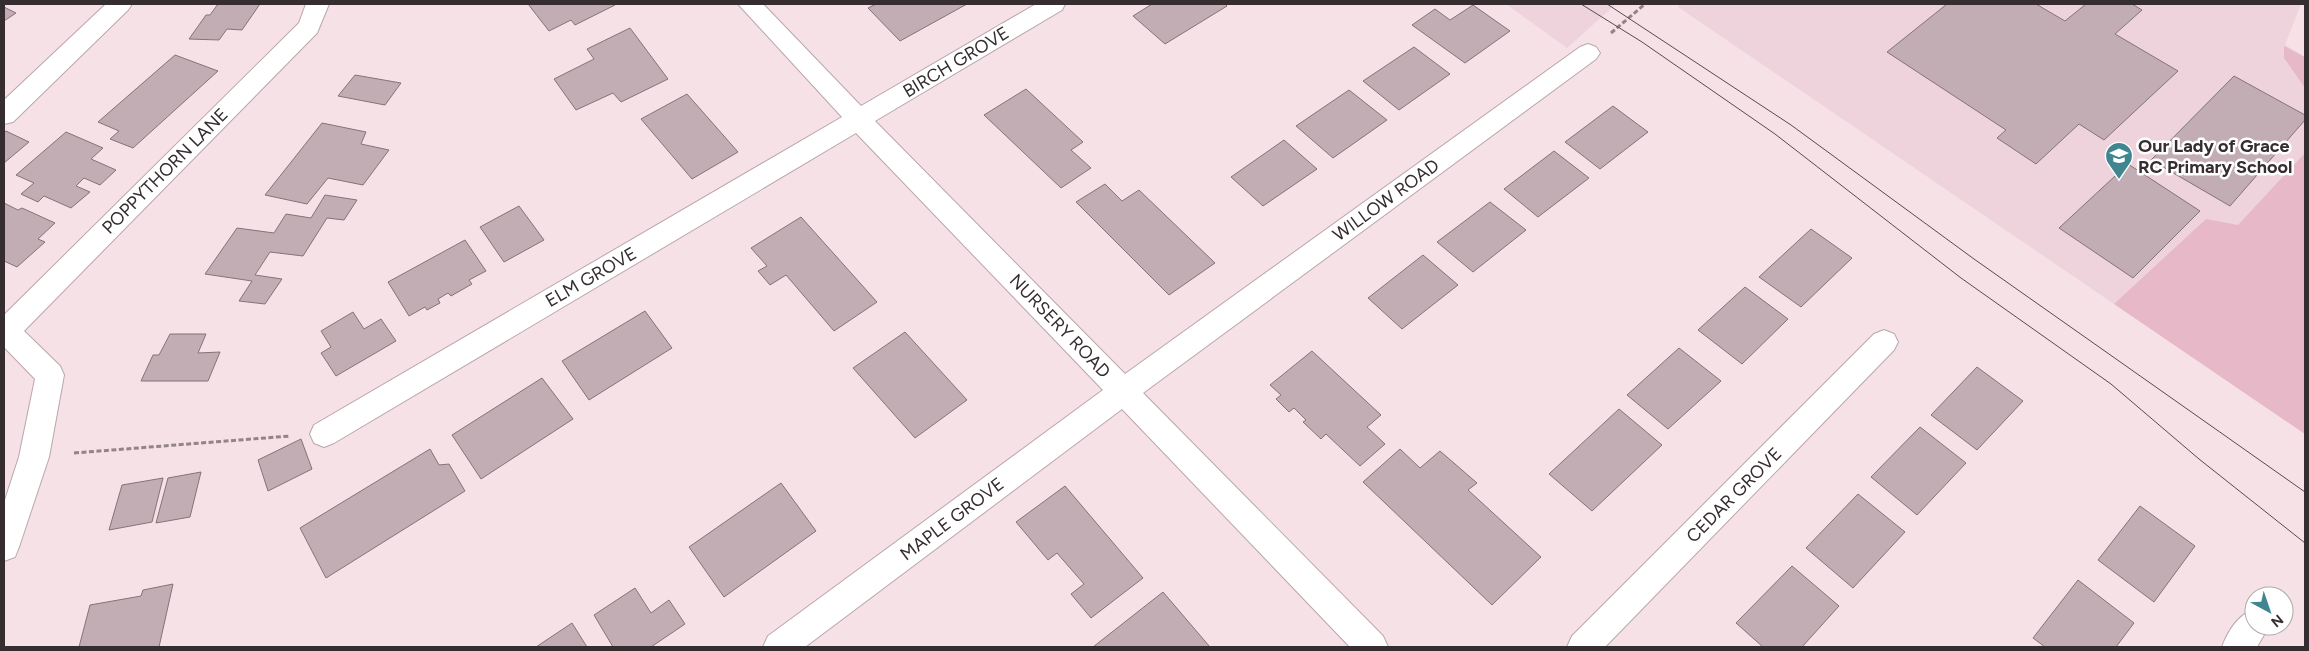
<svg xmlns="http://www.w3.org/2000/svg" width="2309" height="651" viewBox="0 0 2309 651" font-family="Figtree,sans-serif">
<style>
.built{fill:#efd3dc}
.green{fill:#e7b8c7}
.building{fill:#c1adb3;stroke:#857378}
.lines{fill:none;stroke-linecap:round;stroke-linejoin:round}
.minor-casing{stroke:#baa6ac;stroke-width:2}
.path{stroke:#938489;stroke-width:3;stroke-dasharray:5 2.5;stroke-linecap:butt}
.minor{fill:#fff;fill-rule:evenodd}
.tram{stroke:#564c4f;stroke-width:1}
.labels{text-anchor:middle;stroke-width:5;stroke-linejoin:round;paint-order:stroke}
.street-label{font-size:18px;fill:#352d30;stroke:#fff}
.poi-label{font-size:18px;font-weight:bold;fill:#352d30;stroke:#fff;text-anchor:start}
</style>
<rect width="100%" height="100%" fill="#f6e1e7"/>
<path class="built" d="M1506,4H1616L1567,48Z
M1680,4H2301L2285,45L2305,57V434L1678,7Z"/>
<path class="green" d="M2284,46L2305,57V88L2284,58Z
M2305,153V434L2114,304L2206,219L2238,225Z"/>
<path class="building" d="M218,4H260L242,30L227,29L219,40L189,39L206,15H210Z
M528,4H614L615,5L575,25L571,20L549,31Z
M876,4H967L900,41L868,8Z
M1152,4H1225L1227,6L1165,44L1133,16Z
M1947,4H2036L2065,21L2086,4H2132L2142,10L2115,34L2178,71L2104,140L2079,124L2036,164L1997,138L2006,130L1887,52Z
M1473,5L1510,31L1465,63L1412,25L1435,9L1450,20Z
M4,7L16,13L4,21Z
M630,28L668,79L621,102L613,93L576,110L554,79L594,59L587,49Z
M1414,47L1450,74L1399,110L1363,81Z
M175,55L218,71L133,148L110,139L119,131L98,122Z
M355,75L401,83L385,105L338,96Z
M2234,76L2305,115V120L2230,206L2151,160Z
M1026,89L1083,142L1071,150L1091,168L1061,188L984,115Z
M1349,90L1387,120L1333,158L1296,126Z
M687,94L738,152L692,179L641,119Z
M1613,106L1648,132L1600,169L1565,142Z
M322,123L366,132L361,144L389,150L363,185L328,178L307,204L265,195Z
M6,131L29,142L4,163V133Z
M66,132L103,148L91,159L116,170L100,185L84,178L76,186L90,192L71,208L44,196L38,202L21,194L34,183L16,175Z
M1284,140L1317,169L1263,206L1231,177Z
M1554,151L1589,178L1538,217L1504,189Z
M2128,164L2200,211L2133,278L2059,228Z
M1105,184L1122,201L1139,190L1215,263L1169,295L1076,202Z
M325,195L357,200L344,220L327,218L303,256L270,252L255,275L282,279L265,304L239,301L252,281L205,274L237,228L274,233L286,214L311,218Z
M1490,202L1526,230L1473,272L1437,242Z
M4,203L18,210L22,208L55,223L38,239L45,242L17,267L4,261Z
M519,206L544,240L504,262L480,227Z
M801,217L877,302L834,331L786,275L770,285L758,271L767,266L751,248Z
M1811,229L1852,258L1801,307L1759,277Z
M465,240L486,271L469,280L472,284L451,296L448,293L438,299L440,303L427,310L425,307L409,316L388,282Z
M1423,255L1458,285L1402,329L1368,298Z
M1745,287L1788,319L1742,364L1698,330Z
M645,311L672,348L589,400L562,361Z
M353,312L364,329L381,319L396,341L336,376L321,353L331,347L321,331Z
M905,332L967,400L915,438L853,368Z
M170,334H206L198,353L220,352L208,381H141L153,355H159Z
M1679,348L1721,381L1668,429L1627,395Z
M1312,351L1381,415L1367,427L1385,444L1360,466L1326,434L1321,439L1303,422L1306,420L1294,408L1289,412L1276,399L1281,395L1270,385Z
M1977,367L2023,401L1977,450L1931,415Z
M542,378L573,419L481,479L452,435Z
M1619,409L1662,445L1592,511L1549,474Z
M1920,427L1966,463L1917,515L1871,477Z
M301,439L312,469L268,491L258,460Z
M430,449L439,465L449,464L465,491L326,578L300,528Z
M1400,449L1420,468L1440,451L1477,483L1468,490L1541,557L1492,605L1363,482Z
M201,472L190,517L156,523L168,478Z
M163,478L152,522L109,530L122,485Z
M781,483L816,531L724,597L689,547Z
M1065,486L1143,578L1091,618L1071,594L1084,584L1057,553L1048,560L1016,522Z
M1858,494L1905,532L1853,588L1806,548Z
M2140,506L2195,546L2154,602L2098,560Z
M1792,566L1839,606L1802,647H1763L1736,623Z
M2078,580L2134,623L2116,647H2045L2033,638Z
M173,584L159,647H79L90,605L141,596L143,590Z
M635,588L651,613L669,600L685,624L651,647H613L594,615Z
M1163,592L1210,647H1093Z
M572,623L587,647H536Z"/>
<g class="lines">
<defs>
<path id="minor" d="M106,4H132L128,10L13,122L4,124V100Z
M306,4H329L317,33L24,331L60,366L64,375L49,457L19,547L15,557L4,561V503L19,457L35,379L4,347V315L299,23Z
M738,4H763L861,106L1036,4H1065L1062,10L875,121L1125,374L1580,47L1588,44L1596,47L1600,53L1596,59L1143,393L1383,636L1388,647H1350L1122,409L805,647H763L768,636L1103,390L856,133L334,443L324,447L314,443L310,434L314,425L842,117Z
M1884,330L1894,334L1898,342L1894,350L1605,647H1567L1572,636L1874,334Z
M2254,609V626H2269L2257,647H2222C2228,631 2238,615 2254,609Z"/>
</defs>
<use href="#minor" class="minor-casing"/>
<path class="path" d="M1611,33L1645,4
M74,453L290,436"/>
<use href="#minor" class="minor"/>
<path class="tram" d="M1581,4L1642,42L1775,134L1961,278L2111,384L2199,459L2305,543
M1607,4L1791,125L1974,259L2305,492"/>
</g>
<defs>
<symbol id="school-pin" viewBox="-11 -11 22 30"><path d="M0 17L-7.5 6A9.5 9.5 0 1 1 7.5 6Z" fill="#3f8690" stroke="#fff"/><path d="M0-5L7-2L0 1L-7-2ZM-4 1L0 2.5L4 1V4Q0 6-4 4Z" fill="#fff"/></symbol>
</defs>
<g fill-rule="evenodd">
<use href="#school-pin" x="2103" y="140" width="32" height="43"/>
</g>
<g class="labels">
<g class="street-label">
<text transform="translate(956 62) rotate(-31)" y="6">BIRCH GROVE</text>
<text transform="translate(165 171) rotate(-45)" y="6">POPPYTHORN LANE</text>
<text transform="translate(1386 200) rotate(-36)" y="6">WILLOW ROAD</text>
<text transform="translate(591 277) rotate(-30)" y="6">ELM GROVE</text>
<text transform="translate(1060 326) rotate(46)" y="6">NURSERY ROAD</text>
<text transform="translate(1734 495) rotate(-45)" y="6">CEDAR GROVE</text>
<text transform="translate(952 519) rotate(-37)" y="6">MAPLE GROVE</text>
</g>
<g class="poi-label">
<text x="2138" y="152">Our Lady of Grace<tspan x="2138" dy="21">RC Primary School</tspan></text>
</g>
</g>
<rect width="2309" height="651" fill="none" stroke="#352d30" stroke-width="10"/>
<g transform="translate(2269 611) rotate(140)"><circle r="24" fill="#ffffff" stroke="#aeabac"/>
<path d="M0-4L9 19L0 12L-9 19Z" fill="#3f8690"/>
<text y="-8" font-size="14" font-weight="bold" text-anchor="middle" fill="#352d30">N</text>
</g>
</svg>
